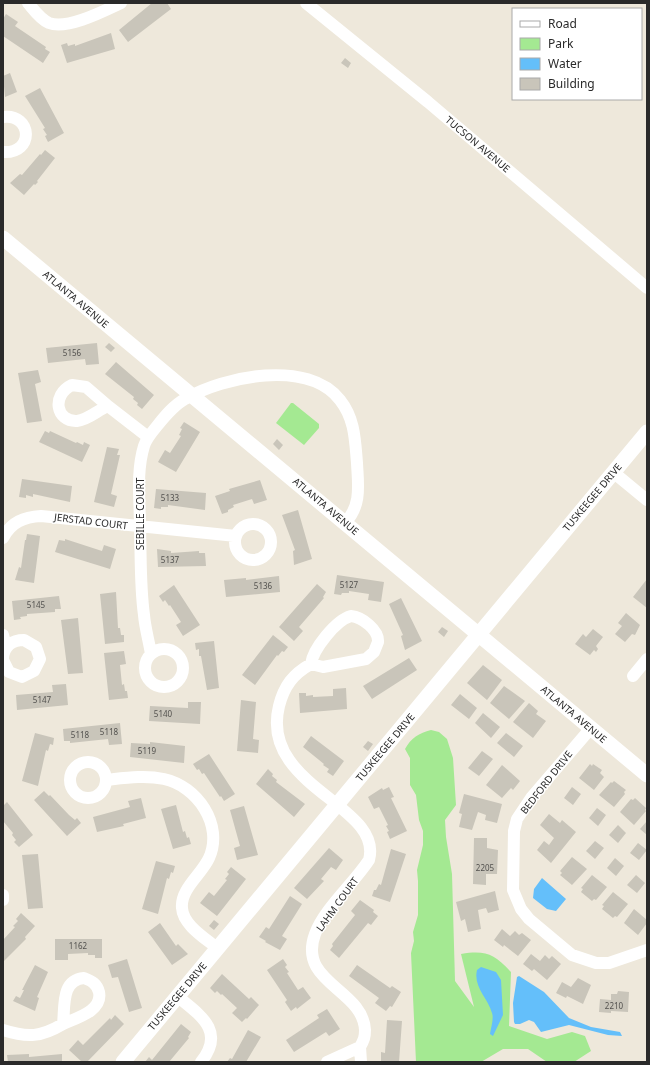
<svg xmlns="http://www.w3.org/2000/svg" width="650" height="1065" viewBox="0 0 650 1065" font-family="'Noto Sans',sans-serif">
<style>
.green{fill:#a4e992}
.water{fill:#64bffa}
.building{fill:#c9c5ba}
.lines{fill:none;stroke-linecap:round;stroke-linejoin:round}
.minor{stroke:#fff;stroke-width:12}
.tertiary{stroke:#fff;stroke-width:15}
.labels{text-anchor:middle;stroke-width:3;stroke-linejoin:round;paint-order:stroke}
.number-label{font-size:8px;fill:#52514e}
.street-label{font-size:10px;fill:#2a2a2a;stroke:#fff}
</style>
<rect width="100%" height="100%" fill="#eee8db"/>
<path class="green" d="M291,403H293L319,424V428L304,445L276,423Z
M431,730L439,732L447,739L453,758L456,805L445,820L446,837L452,874L455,981L474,1007L461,954C486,950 494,954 511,972L509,1026L547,1039L572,1032L585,1036L591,1051L574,1062H547L528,1049H503L481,1062H416L411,953L414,941L413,932L418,915V881L417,870L423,845V831L419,820L416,795L410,785V758L405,749C411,738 419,733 431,730Z"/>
<path class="water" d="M542,878L566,899L556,911L547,909L533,898L534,889Z
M481,967L496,972L501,980L503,1015L493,1036L490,1034C491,1028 494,1018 492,1013C488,998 473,987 477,970Z
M519,976L544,992L569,1018L591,1027L620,1032L622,1036L608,1035L569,1025L541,1032L534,1022L529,1020L520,1024H515L514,1022L513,1003L517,977Z"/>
<path class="building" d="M152,3H167L171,9L128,42L119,30Z
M6,14L18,22L15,26L46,47L45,49L50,52L43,63L3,36V19Z
M111,33L115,49L67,63L61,45L67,43L68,46L75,44V46Z
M345,58L351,63L348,68L341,63Z
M10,73L17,92L5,97L3,76Z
M40,88L64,133L48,142L45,136L47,135L43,129L45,128L25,96Z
M45,150L55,158L37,181L38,182L35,185L34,184L24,195L10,183L20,174L22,175L40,154L41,155Z
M97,343L99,364L86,365L85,359L48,363L46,348Z
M109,343L115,348L111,352L105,347Z
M116,362L154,395L142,409L137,405L138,403L133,399L134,397L105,374Z
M38,370L41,382L35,384L42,421L27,423L18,373Z
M184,422L200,432L176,472L158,462L165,450L170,453L181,436L179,435L182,429L180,428Z
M45,431L49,433L50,431L76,443L77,442L83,445L84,442L90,445L82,462L39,442Z
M277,439L283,445L279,450L273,444Z
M107,447L119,449L117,455H120L111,494L117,496L114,507L94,502Z
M22,479L72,486L70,502L33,494V497L26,495V498L19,497Z
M260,480L267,500L254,504L252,499L233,505L234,507L228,510V512L222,514L215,496L230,491L229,489Z
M156,489L206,493L205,510L168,505V507H161V509L154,508Z
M298,510L312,559L294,565L293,551L295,550L282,515Z
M27,534L40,536L34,583L15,580L19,567L21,568L25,540H26Z
M65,539L102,551L104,545L116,549L110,569L55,552L59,540L65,541Z
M157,549L171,551V553L199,551V553H205L206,566L158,567Z
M337,575L384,582L381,602L368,600L369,594L349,591V593H342L341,595L334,594Z
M279,576L280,592L226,597L224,580L246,578V580Z
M647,579V608L633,597Z
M317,584L326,592L323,597L324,598L299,627L303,631L294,641L279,627Z
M174,585L200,625L183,636L176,625L181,622L170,605L169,606L165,600L163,602L159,596Z
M116,592L118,628H120L121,635H124V642L105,644L100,594Z
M59,596L61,609H55V612L27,614V616L20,617L21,619L14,620L12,601Z
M401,598L422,641L405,650L401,636L403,635L389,604Z
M626,613L640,625L635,635L632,634L625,642L615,634L622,626L618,623Z
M78,618L83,673L68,674L61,620Z
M442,627L448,631L444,637L438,632Z
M593,629L603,637L596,646L598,649L596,652L594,650L590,655L575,644L583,634L586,637Z
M273,635L288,647L284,652L282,651L278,656L277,655L255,685L242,675Z
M214,641L219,688L207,690L201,656H199V649L196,650L195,643Z
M124,651L126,664L120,665L122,685L124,684L125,691H127L128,698L109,700L104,653Z
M409,658L417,670L372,699L363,686Z
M483,665L502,680L487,700L467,683Z
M66,684L68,705L17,710L16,695L53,692L52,685Z
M504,686L525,701L509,719L490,703Z
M346,688L347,709L300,713L299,693H306V696L313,695V697L333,696V689Z
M460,694L477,708L469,719L451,705Z
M241,700L256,702L253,739L259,740L258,753L237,751Z
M188,702H201L200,724L149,721L150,706L188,708Z
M529,703L538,711L536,714L546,721L533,738L513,722Z
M483,713L500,727L491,738L475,723Z
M120,723L122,744L109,745L108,739L70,743V741H64L63,729Z
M35,733L54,738L53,745L50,744L48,751L46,750L38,786L22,781Z
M506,733L523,746L514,757L497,743Z
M311,736L344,761L333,776L327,772L329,769L323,765L324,764L303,747Z
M368,741L373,744L368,751L363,747Z
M150,742L185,746L184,763L130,757L131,743L150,744Z
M482,751L493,759L479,776L468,768Z
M209,754L235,794L224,801L221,796L220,797L204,773L202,774L199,769L197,770L193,764Z
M590,764L592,766L593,764L602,770L600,773L604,777L594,790L579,778Z
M502,765L520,781L513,790L511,788L502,798L486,785Z
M268,769L273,774L272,776L277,780L276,782L305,804L294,817L256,784Z
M614,781L626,790L624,792L625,794L614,807L599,795L611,782L612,783Z
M389,787L394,797L391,798L407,831L390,839L387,832L389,831L386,826L388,825L379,807L374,809L368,797L382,788L383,790Z
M572,787L581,794L573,805L564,798Z
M44,791L49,796L50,795L69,815L75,820L77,818L81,823L67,836L34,800Z
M464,794L502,804L497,823L485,820L486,815L478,812L472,830L459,827L462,814L459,813Z
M141,798L146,818L123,824L124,826L97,832L93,817L130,807L128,801Z
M635,798L646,808L645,810L646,811L634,825L620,812L631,799L633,800Z
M7,802L33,835L19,847L14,842L16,840L12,835L13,833L3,821V806Z
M176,805L183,832L185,831L187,838L189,837L191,844L173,849L161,809Z
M244,806L258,855L237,860L234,848L240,846L230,810Z
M597,808L606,815L598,826L589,818Z
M549,814L560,823L562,820L576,832L551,863L537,850L544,841L549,845L554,838L540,825Z
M647,821V835L640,829Z
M618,825L626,833L618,843L609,835Z
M474,838H487V848L498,850L497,874H486V885L473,884Z
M595,841L604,848L595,859L586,851Z
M638,843L647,850L639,860L630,853Z
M329,848L343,860L336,870L331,867L321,879L324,881L307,899L294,888Z
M391,849L406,854L390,902L372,896L374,890H376L379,884L381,885Z
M38,854L43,908L28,909L22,855Z
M572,857L587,869L572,885L560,875L562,873L560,871Z
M615,858L624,866L616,876L607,868Z
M156,861L175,866L173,873L171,872L169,879L167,878L158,914L142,909Z
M231,867L246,879L217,916L200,903L209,892L214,896L227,880L225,879L229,874L227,872Z
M592,875L607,887L596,900L594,899L592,901L581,892L583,889L581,888Z
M636,875L645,883L637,893L627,885Z
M495,891L499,910L488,913L486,908L478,910L481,929L468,932L465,919L461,921L456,902Z
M613,892L628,904L617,917L615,916L613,918L602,909L604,906L602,905Z
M290,896L302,904L282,936L287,939L280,950L265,942L266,941L259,937L266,927L269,929Z
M360,900L374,910L373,912L378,916L371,925L368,923L339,958L330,950L333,946L332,944L355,915L351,911Z
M634,909L647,920V923L638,935L624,923Z
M21,913L35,926L25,937L26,939L3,962V940L15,927L13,926L18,921L16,919Z
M214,920L219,924L214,930L209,926Z
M160,923L176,946L178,944L188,954L172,965L148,932Z
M502,929L510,936L515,931L519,935L522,933L531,940L518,956L504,945L503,947L494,940Z
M55,939H102V958H95V955H88V953L68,954V960H55Z
M531,954L540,961L545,955L549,959L552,956L561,964L547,980L534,969L532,971L523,964Z
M127,959L142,1008L129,1012L118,977L112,978L108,965Z
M283,959L287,965L285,967L289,972L287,973L298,990L303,987L311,998L297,1009L296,1007L291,1011L285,1002L287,1000L267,970Z
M35,965L48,972L37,997L39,998L35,1011L13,1001L16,996L20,998L24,990H22Z
M357,965L390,988L392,986L401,992L392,1007L390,1006L386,1011L375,1003L379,998L349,976Z
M222,974L249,999L251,997L259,1005L247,1019L246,1018L242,1022L232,1013L237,1008L222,994L221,995L217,991L215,993L210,988Z
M578,978L591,985L583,1004L567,996L566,998L556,993L562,982L571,987Z
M618,991L629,992L628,1012L611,1011V1013L599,1012L600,999L611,1000V994H617Z
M327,1009L340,1029L329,1036L326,1032L294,1052L286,1040L319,1018L317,1015Z
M115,1015L124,1024L87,1062H82L69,1050L78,1040L83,1045L110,1018L111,1020Z
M387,1020L402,1021L399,1062H381V1052L385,1053Z
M181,1024L191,1032L188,1037L189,1038L169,1062H145L149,1057L152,1060Z
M248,1030L261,1037L246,1062H227L230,1058L232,1059Z
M29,1054V1057L62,1054V1062H8L7,1055Z"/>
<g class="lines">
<path class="minor" d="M28,3C34,10 40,19 49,23C67,30 104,11 121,3
M306,3L428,102L647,288
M3,117C32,113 35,154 3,152
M72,385L86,387L108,406C98,410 88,420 77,421C56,422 51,395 72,385Z
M108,406L148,437
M613,472L647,500
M235 542a18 18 0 1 1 36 0a18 18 0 1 1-36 0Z
M3,538C11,522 24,517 41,516L236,536
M351,616C362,617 379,630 378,642L374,652L366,659L323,667L311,664C313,649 336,620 351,616Z
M3,635L6,647
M145 668a19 19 0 1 1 38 0a19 19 0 1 1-38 0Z
M151,654C149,641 145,628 144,615C140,586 141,557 140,528C140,501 136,472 144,446C146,439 152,432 157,426C165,416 174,405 185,399C224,376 308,359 340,400C355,419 355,440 357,463C358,485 362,505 345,523
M3,658C4,646 12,640 24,640L36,647L40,659L34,671L22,677L9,672L3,660
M311,664C293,674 284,686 279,706C259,787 384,805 369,860C354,883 324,909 315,934C297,983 363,989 365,1030C365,1037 364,1040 360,1047
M633,676L647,659
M591,728L531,798L517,819L514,831L513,890L521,909L529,919L572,955L596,963H609L647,950
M70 780a18 18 0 1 1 36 0a18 18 0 1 1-36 0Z
M106,780C125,778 145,775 164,779C197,786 224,825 209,858C202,874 180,889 182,908C183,925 205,938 217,948
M3,895V900
M84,978C92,981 97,984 99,992C103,1011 76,1018 63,1024C65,1006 61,980 84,978Z
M177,996C200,1015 226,1031 201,1062
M3,1030C28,1038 41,1037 63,1024
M327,1062L360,1047L361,1062"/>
<path class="tertiary" d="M3,238L647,775
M123,1062L647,432"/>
</g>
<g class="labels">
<g class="number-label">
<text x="72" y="356">5156</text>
<text x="170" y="501">5133</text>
<text x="170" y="563">5137</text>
<text x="349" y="588">5127</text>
<text x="263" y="589">5136</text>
<text x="36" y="608">5145</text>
<text x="42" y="703">5147</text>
<text x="163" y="717">5140</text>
<text x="109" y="735">5118</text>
<text x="80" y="738">5118</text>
<text x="147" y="754">5119</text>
<text x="485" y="871">2205</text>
<text x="78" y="949">1162</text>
<text x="614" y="1009">2210</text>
</g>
<g class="street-label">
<text transform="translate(478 144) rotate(40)" y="4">TUCSON AVENUE</text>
<text transform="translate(76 299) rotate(40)" y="4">ATLANTA AVENUE</text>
<text transform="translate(592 497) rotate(-50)" y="4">TUSKEEGEE DRIVE</text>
<text transform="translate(326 506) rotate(40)" y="4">ATLANTA AVENUE</text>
<text transform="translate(140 514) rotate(-90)" y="4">SEBILLE COURT</text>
<text transform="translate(91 521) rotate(7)" y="4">JERSTAD COURT</text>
<text transform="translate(574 714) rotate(40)" y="4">ATLANTA AVENUE</text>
<text transform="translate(385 747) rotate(-50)" y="4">TUSKEEGEE DRIVE</text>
<text transform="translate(546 782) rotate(-52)" y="4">BEDFORD DRIVE</text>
<text transform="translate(337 904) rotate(-54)" y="4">LAHM COURT</text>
<text transform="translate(177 996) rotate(-50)" y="4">TUSKEEGEE DRIVE</text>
</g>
</g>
<rect width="650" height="1065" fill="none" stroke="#2a2a2a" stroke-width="8"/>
<rect x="512" y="8" width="130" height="92" fill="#ffffff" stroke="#aaaaaa"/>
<rect x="520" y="21" width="20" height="6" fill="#ffffff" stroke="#aaaaaa"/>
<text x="548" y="28" font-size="12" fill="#2a2a2a">Road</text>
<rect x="520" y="38" width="20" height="12" fill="#a4e992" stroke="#aaaaaa"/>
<text x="548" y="48" font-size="12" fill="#2a2a2a">Park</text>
<rect x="520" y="58" width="20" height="12" fill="#64bffa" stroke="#aaaaaa"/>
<text x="548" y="68" font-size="12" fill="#2a2a2a">Water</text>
<rect x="520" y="78" width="20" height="12" fill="#c9c5ba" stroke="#aaaaaa"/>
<text x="548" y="88" font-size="12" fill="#2a2a2a">Building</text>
</svg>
